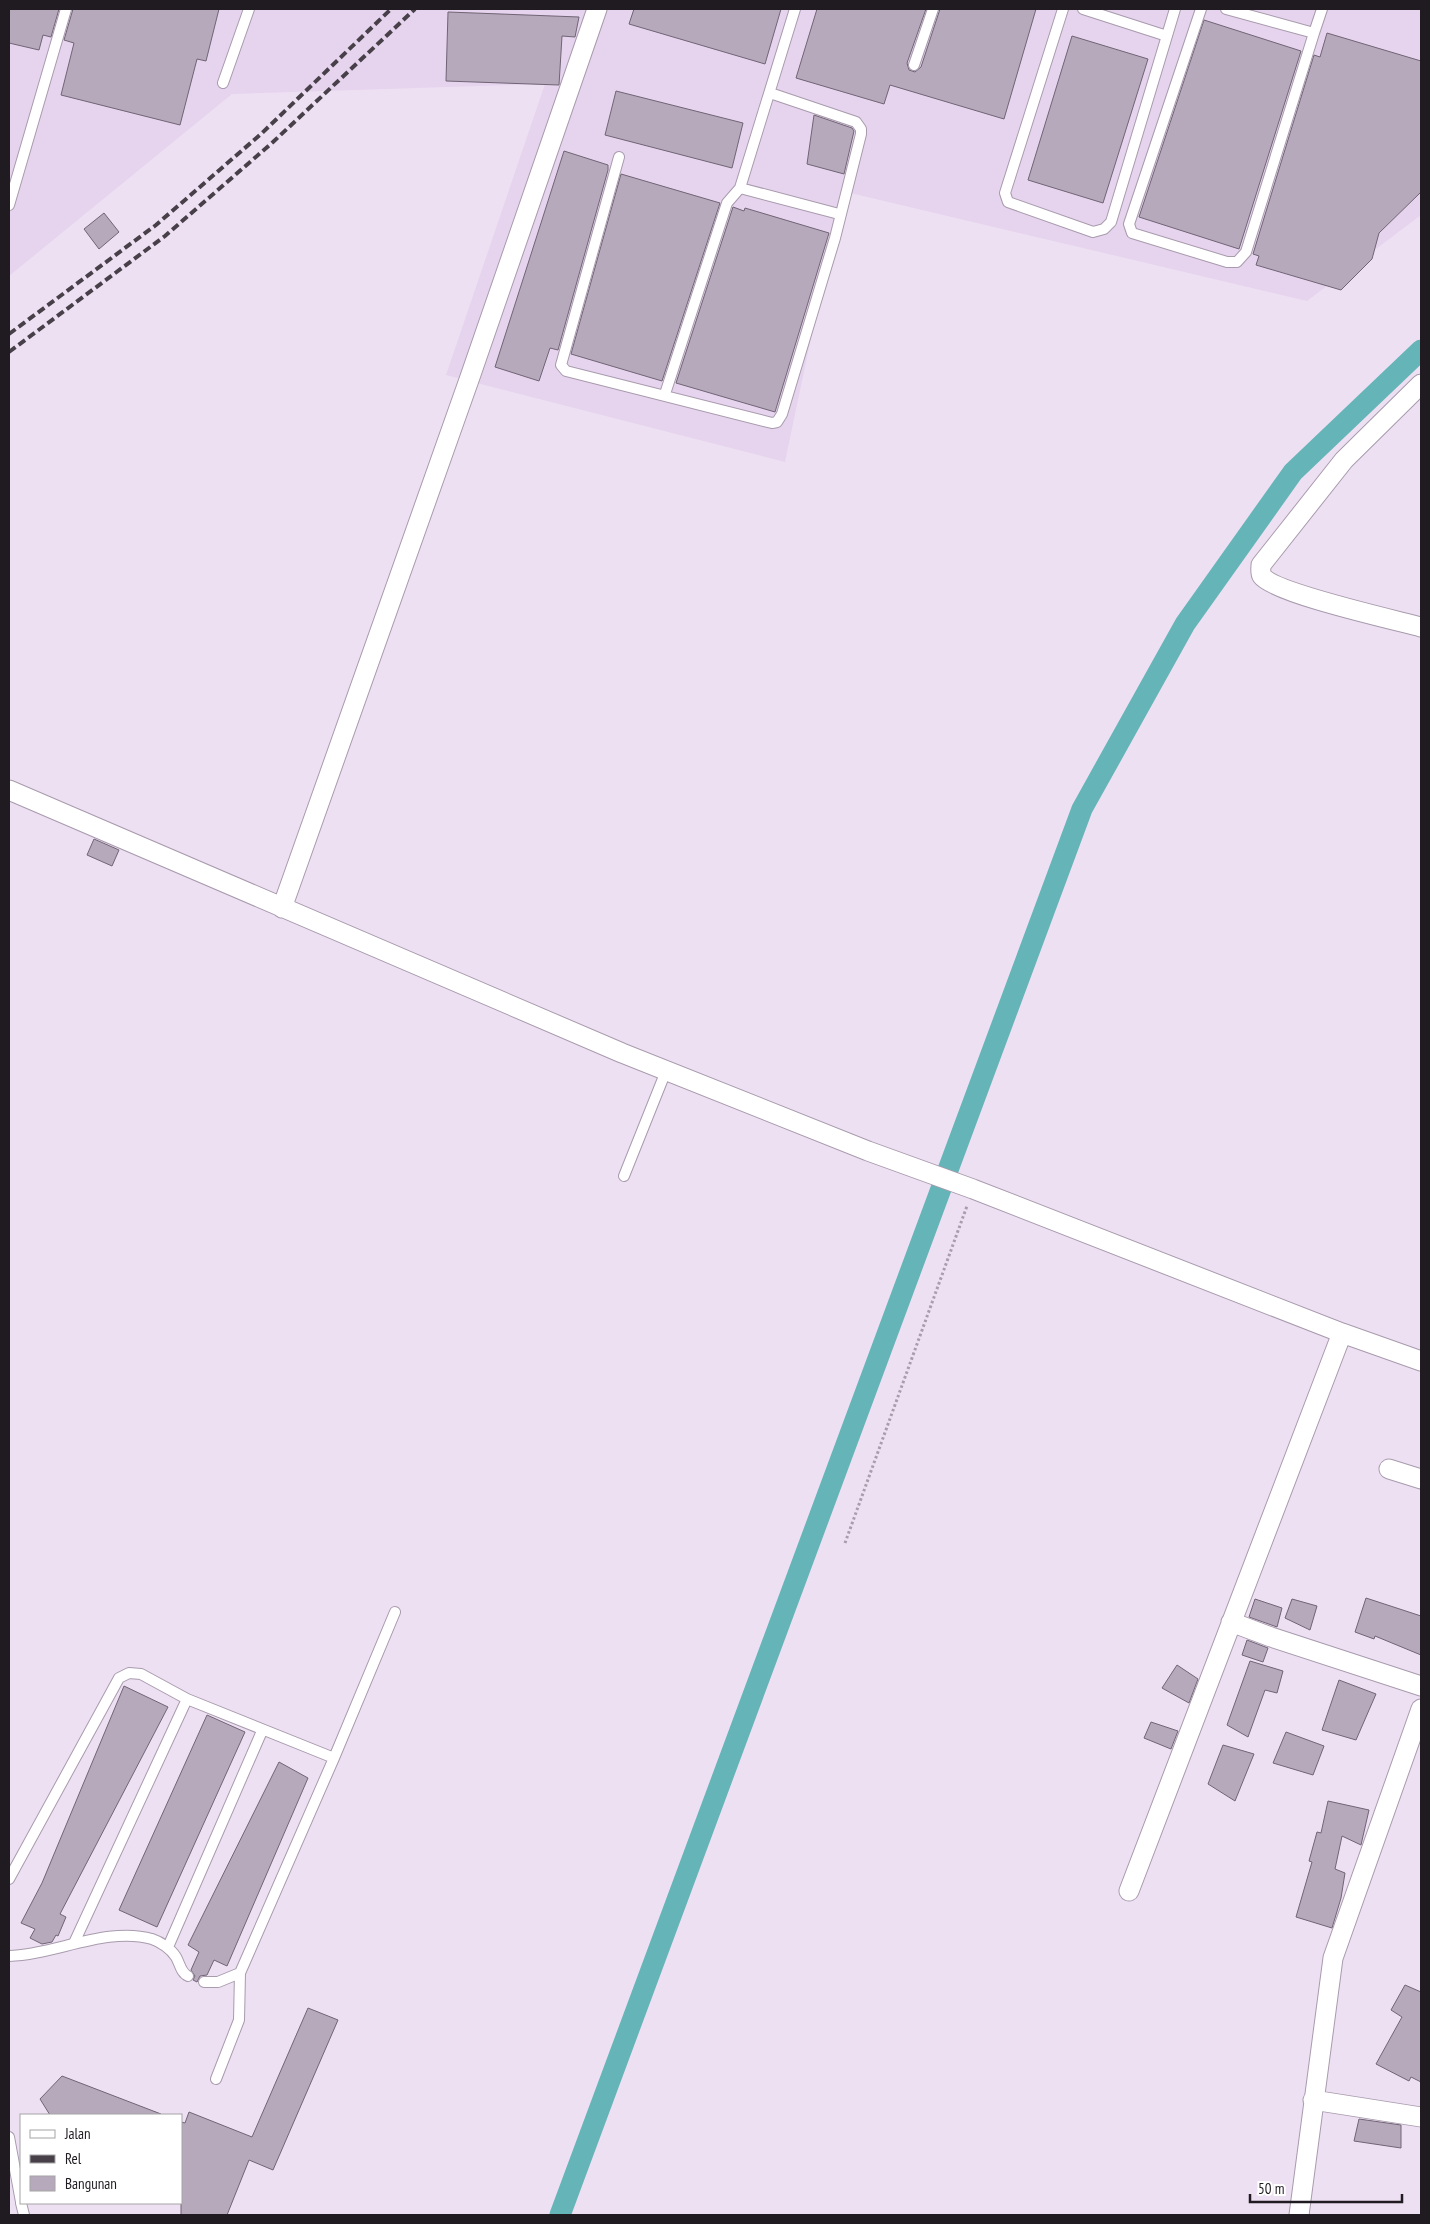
<svg xmlns="http://www.w3.org/2000/svg" width="1430" height="2224" viewBox="0 0 1430 2224" font-family="'PT Sans Narrow',sans-serif">
<style>
.built{fill:#e6d3ed}
.lines{fill:none;stroke-linecap:round;stroke-linejoin:round}
.canal{stroke:#65b5b8;stroke-width:21}
.building{fill:#b6a9bc;stroke:#706475}
.lane-casing{stroke:#a89bad;stroke-width:12}
.street-casing{stroke:#a89bad;stroke-width:21}
.path{stroke:#a89dac;stroke-width:3;stroke-dasharray:2.5 2.5;stroke-linecap:butt}
.lane{stroke:#fff;stroke-width:10}
.street{stroke:#fff;stroke-width:19}
.rail{stroke:#474049;stroke-width:4;stroke-dasharray:8 4;stroke-linecap:butt}
</style>
<rect width="100%" height="100%" fill="#eee0f3"/>
<path class="built" d="M9,9H1421V215L1307,301L842,191L785,462L446,375L545,84L232,94L9,276Z"/>
<g class="lines">
<path class="canal" d="M560,2215L1082,809L1185,624L1293,472L1421,350"/>
</g>
<path class="building" d="M9,9H59L51,37L43,35L39,50L9,43Z
M73,9H219L206,61L197,59L180,125L61,95L74,43L64,40Z
M634,9H781L765,64L629,24Z
M817,9H926L907,63L909,70L915,72L921,67L940,9H1036L1004,119L890,85L884,104L796,78Z
M448,12L579,17L575,37L562,36L559,85L446,81Z
M1204,20L1301,51L1239,249L1139,217Z
M1327,33L1421,61V192L1379,233L1372,259L1341,290L1256,265L1259,256L1253,254L1314,55L1320,57Z
M1072,36L1148,59L1103,203L1028,180Z
M616,91L743,123L732,168L605,135Z
M814,115L852,128L854,131L844,174L807,164Z
M564,151L608,165V170L558,350L550,348L539,381L495,367Z
M621,174L720,203L662,381L571,354Z
M733,207L744,211L745,208L829,233L775,412L676,383Z
M104,213L119,232L99,249L84,229Z
M94,839L119,850L112,866L87,855Z
M1366,1598L1421,1616V1655L1375,1636L1374,1639L1355,1632Z
M1255,1599L1282,1608L1277,1627L1249,1617Z
M1292,1599L1317,1606L1310,1630L1285,1618Z
M1247,1640L1268,1648L1263,1662L1242,1655Z
M1250,1661L1283,1671L1277,1693L1265,1690L1248,1737L1227,1725Z
M1177,1665L1198,1679L1189,1703L1162,1688Z
M1339,1680L1376,1694L1356,1740L1322,1730Z
M124,1686L168,1707L60,1914L66,1917L58,1936L56,1935L52,1942L42,1944L30,1938L35,1929L21,1923L42,1883Z
M207,1715L245,1732L157,1927L119,1910Z
M1151,1722L1178,1731L1171,1749L1144,1738Z
M1286,1732L1324,1746L1313,1775L1273,1763Z
M1223,1745L1254,1754L1235,1801L1208,1784Z
M279,1762L308,1778L227,1966L214,1960L207,1975L200,1976L197,1982L193,1980L195,1976L191,1970L199,1952L188,1945Z
M1328,1801L1369,1810L1361,1845L1342,1836L1335,1869L1345,1873L1341,1898L1332,1928L1296,1917L1312,1862L1309,1861L1317,1832L1321,1833Z
M1405,1985L1421,1992V2082L1411,2077L1409,2081L1376,2064L1402,2017L1391,2010Z
M308,2008L338,2020L273,2170L249,2160L227,2215H181V2122L185,2123L189,2112L252,2137Z
M62,2076L161,2114V2115H50L40,2099Z
M1359,2119L1401,2125V2148L1354,2141Z"/>
<g class="lines">
<defs>
<path id="lane" d="M795,9L740,188L839,214
M1063,9L1005,193L1008,202L1093,232L1104,229L1111,222L1175,9
M1083,9L1167,36
M1201,9L1129,224L1132,233L1227,262H1237L1246,252L1314,33
M1226,9L1314,33L1322,9
M914,65L933,9
M223,83L249,9
M619,157L561,365L566,371L772,423L777,422L782,414L835,238L861,134V129L856,122L770,93
M9,205L66,9
M665,394L727,203L740,188
M624,1176L666,1071
M9,1879L119,1678L129,1673L141,1674L187,1699L334,1758
M74,1943L187,1699
M168,1947L262,1731
M9,1956C54,1955 107,1926 152,1939C161,1942 171,1949 176,1957C180,1964 181,1973 188,1976
M204,1982H218L240,1973L334,1758L395,1612
M216,2079L239,2020L240,1973
M9,2137L21,2202
M21,2203L24,2215"/>
<path id="street" d="M1421,384L1344,460L1261,565C1261,568 1260,573 1262,576C1274,593 1395,620 1421,627
M9,790L622,1053L868,1151L973,1189L1342,1333L1421,1361
M282,908L470,377L597,9
M1389,1469L1421,1479
M1231,1622L1271,1637L1421,1686
M1129,1891L1342,1333
M1313,2100L1421,2117
M1299,2215L1333,1958L1421,1709"/>
</defs>
<use href="#lane" class="lane-casing"/>
<use href="#street" class="street-casing"/>
<path class="path" d="M845,1543L967,1206"/>
<use href="#lane" class="lane"/>
<use href="#street" class="street"/>
<path class="rail" d="M9,334L156,225L261,134L391,9
M9,352L165,236L273,142L415,9"/>
</g>
<rect width="1430" height="2224" fill="none" stroke="#201b21" stroke-width="20"/>
<rect x="20" y="2114" width="162" height="90" fill="#ffffff" stroke="#a6a4a6"/>
<rect x="30" y="2130" width="25" height="8" fill="#ffffff" stroke="#a6a4a6"/>
<text x="65" y="2139" font-size="15" fill="#201b21">Jalan</text>
<rect x="30" y="2155" width="25" height="8" fill="#474049" stroke="#a6a4a6"/>
<text x="65" y="2164" font-size="15" fill="#201b21">Rel</text>
<rect x="30" y="2176" width="25" height="15" fill="#b6a9bc" stroke="#a6a4a6"/>
<text x="65" y="2189" font-size="15" fill="#201b21">Bangunan</text>
<path d="M1250 2194v8h152v-8" fill="none" stroke="#201b21" stroke-width="2.5"/>
<text x="1258" y="2194" font-size="15" fill="#201b21" stroke="#ffffff" stroke-width="4" paint-order="stroke">50 m</text>
</svg>
